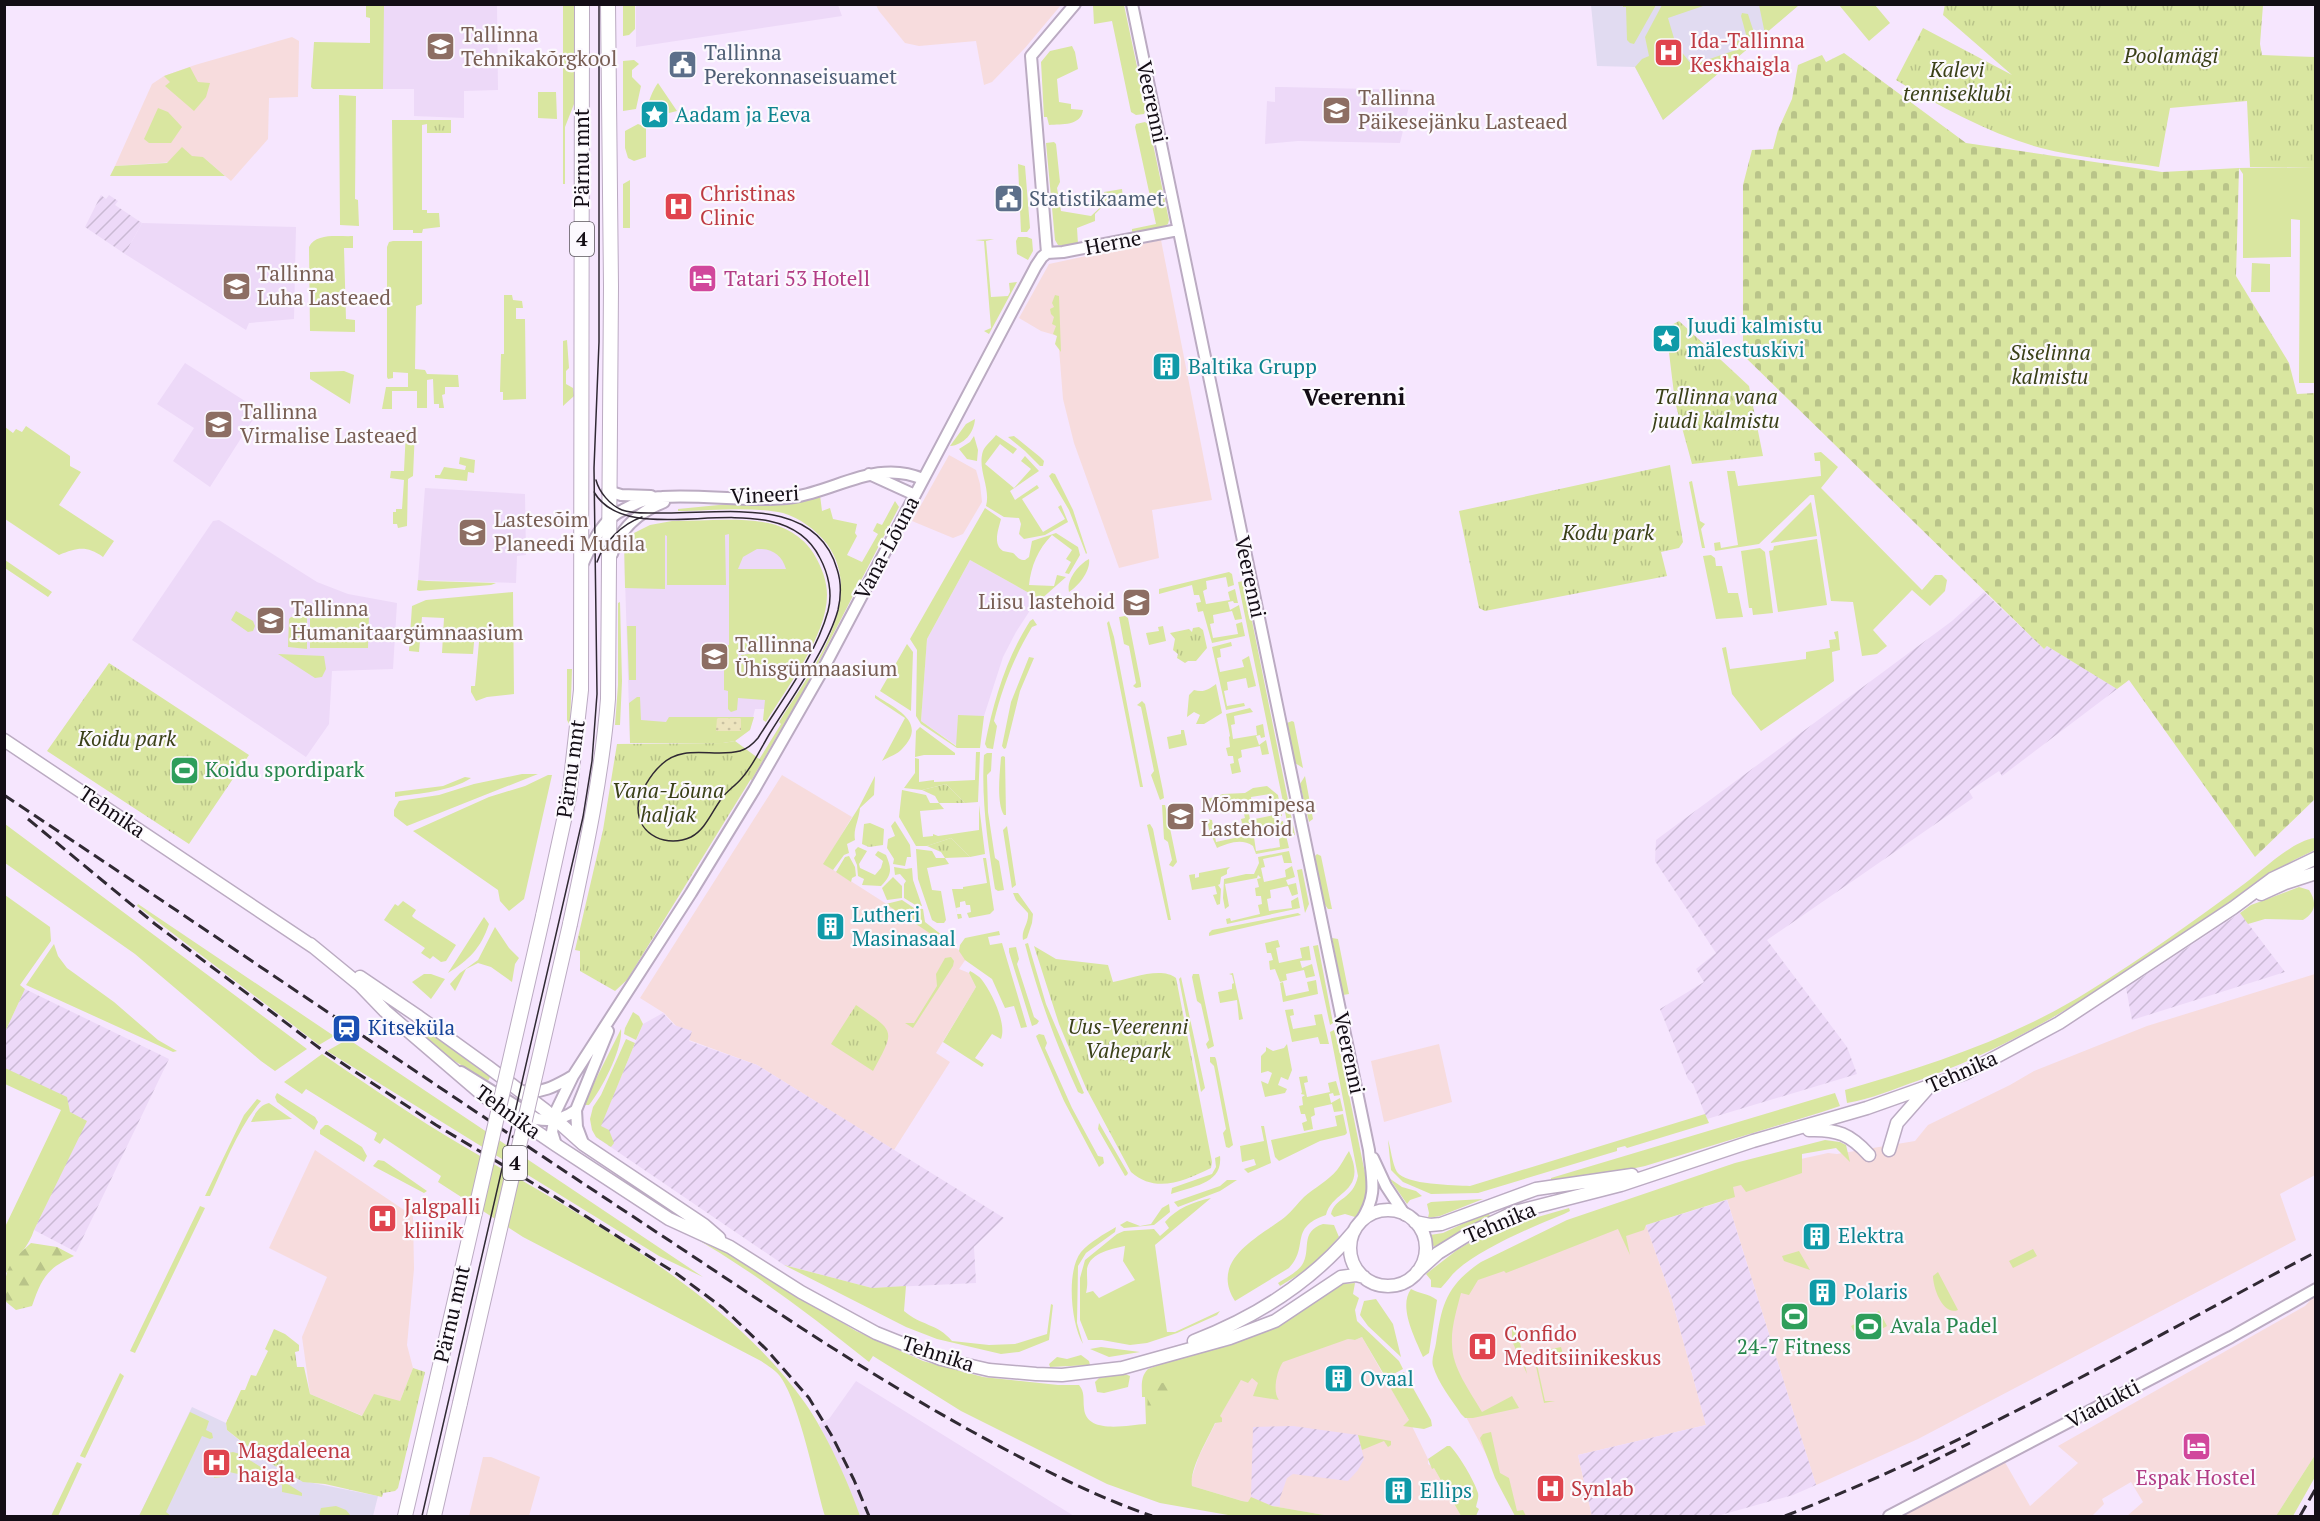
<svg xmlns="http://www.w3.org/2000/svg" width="2320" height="1521" viewBox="0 0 2320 1521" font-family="'PT Serif',serif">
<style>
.commercial{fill:#f7dcdd}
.industrial{fill:url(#industrial-furrows)}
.built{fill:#edd9f8}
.medical{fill:#e1dbf1}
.green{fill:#d9e6a0;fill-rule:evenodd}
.forest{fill:url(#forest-firs)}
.sand{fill:url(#sand-dots)}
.cemetery{fill:url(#cemetery-stones)}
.park{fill:url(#park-tufts)}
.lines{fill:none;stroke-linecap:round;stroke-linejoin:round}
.tertiary-casing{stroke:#bbabc2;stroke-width:14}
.secondary-casing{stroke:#bbabc2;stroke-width:15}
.primary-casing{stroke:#bbabc2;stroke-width:16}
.tertiary{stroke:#fff;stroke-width:10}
.secondary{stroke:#fff;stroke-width:12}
.primary{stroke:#fff;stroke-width:14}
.tram{stroke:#302933;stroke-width:1.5}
.rail{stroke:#302933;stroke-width:3;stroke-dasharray:12 6;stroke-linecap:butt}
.primary-bridge-casing{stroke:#bbabc2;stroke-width:16;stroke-linecap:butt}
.primary-bridge{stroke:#fff;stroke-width:14}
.labels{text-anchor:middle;stroke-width:4.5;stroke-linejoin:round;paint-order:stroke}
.shield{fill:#fcf9fe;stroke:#59545b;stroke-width:1.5}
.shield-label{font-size:20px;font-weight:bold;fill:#130d15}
.education-label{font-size:21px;fill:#785e54;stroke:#fcf9fe;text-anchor:start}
.health-label{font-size:21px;fill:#be3a42;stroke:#fcf9fe;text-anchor:start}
.service-label{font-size:21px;fill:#4e5e75;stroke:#fcf9fe;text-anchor:start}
.park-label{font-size:21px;font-style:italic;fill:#3a4017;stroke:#fcf9fe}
.street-label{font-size:21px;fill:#130d15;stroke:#fcf9fe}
.culture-label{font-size:21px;fill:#0d838f;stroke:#fcf9fe;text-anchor:start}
.hotel-label{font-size:21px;fill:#b23c85;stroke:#fcf9fe;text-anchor:start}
.leisure-label{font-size:21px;fill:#27864d;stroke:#fcf9fe;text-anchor:start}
.transit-label{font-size:21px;fill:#164399;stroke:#fcf9fe;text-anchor:start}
.quarter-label{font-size:24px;font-weight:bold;fill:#130d15;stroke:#fcf9fe}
</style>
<defs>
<pattern id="industrial-furrows" width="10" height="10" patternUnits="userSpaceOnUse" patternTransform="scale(1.5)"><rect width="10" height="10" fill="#edd9f8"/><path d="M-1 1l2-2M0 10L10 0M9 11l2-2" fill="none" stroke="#cab9d4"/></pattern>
<pattern id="forest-firs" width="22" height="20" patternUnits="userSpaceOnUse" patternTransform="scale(1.5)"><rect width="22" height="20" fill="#d9e6a0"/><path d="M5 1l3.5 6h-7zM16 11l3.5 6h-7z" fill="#b9c489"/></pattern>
<pattern id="sand-dots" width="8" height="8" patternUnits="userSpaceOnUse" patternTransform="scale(1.5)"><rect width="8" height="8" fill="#ede4be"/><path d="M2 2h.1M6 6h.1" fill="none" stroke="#cac2a2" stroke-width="1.8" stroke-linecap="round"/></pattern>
<pattern id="cemetery-stones" width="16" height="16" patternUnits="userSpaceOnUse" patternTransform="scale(1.5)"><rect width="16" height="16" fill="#d9e6a0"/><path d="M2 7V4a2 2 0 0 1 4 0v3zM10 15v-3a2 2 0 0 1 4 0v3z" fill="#b9c489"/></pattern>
<pattern id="park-tufts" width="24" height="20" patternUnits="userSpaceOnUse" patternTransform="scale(1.5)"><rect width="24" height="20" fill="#d9e6a0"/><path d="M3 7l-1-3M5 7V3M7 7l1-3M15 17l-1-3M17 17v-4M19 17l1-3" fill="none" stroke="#b9c489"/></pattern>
</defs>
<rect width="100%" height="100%" fill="#f6e6fe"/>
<path class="commercial" d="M876,5V4L1061,5L1025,48L992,82L984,85L976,41L919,46L905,43L879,11Z
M292,37L299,41L298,97L269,98L268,139L231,181L203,157L189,161L115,166L152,84L164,76L195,65Z
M1161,240L1212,500L1152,510L1159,558L1119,568L1074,443L1063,399L1058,336L1041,331L1019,318L1049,264Z
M949,455L976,470L980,484L982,502L963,534L953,538L912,521Z
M782,775L852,817L824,864L968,956L959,969L969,973L976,987L936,1053L950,1062L894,1150L757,1065L689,1040L664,1013L640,998Z
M2315,974V1175L2280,1194L2296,1240L1918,1439L1816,1485L1720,1177L1828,1153L1837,1154L1915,1141L1928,1125L2010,1085L2034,1071L2147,1026Z
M1439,1044L1452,1102L1384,1122L1371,1061Z
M315,1150L413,1216L414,1269L407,1345L413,1368L400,1401L363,1416L310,1394L302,1337L327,1277L269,1248Z
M1646,1225L1671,1296L1706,1425L1578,1455L1592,1516H1519L1442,1372L1455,1290L1510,1263L1616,1227Z
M2315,1295V1455L2276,1516H2127L2143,1502L2131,1482L2102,1499L2104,1504L2092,1516H1899L2002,1457L2030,1506L2078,1463L2058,1446L2305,1306Z
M1362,1337L1409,1420L1428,1459V1464L1434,1468L1461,1516H1330L1242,1501L1192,1486L1191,1480L1199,1456L1216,1422L1254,1358L1348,1339L1355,1340Z
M483,1457H491L540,1477L529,1516H469Z"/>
<path class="industrial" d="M101,195L106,199L109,195L118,201L115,205L142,223L125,254L85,227Z
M1984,592L2044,649L2047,646L2117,689L2002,776L1999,771L1969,791L1973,798L1767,940L1847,1047L1857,1074L1707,1119L1693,1084L1688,1079L1660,1009L1704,982L1696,969L1716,953L1655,861L1656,840L1952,621Z
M2240,913L2285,972L2132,1020L2126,988Z
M25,989L169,1059L76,1252L34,1230L86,1121L70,1112L5,1068V1032Z
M663,1013L674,1025L692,1031L689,1041L757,1065L1004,1218L974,1247L976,1283L872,1288L784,1265L596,1137L643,1024Z
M1727,1200L1816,1485L1793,1495L1717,1516H1592L1578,1455L1706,1425L1671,1296L1646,1225Z
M1293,1426L1358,1435L1364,1459L1358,1470L1348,1481L1293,1474L1287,1478L1280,1498V1506H1272L1251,1497L1253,1427Z"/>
<path class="built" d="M383,5H497L498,90L464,91V118L414,116V89H383Z
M636,5H838L842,16L636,47Z
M1275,87H1282L1413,90L1400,143L1298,141L1265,144L1267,101L1275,102Z
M142,223L296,227L294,319L249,323L246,330L125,254Z
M185,363L259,410L210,487L173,461L194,428L157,404Z
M425,488L525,494L526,555L517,556L516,583L418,580Z
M219,520L317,582L348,594L397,603L393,669L332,671L329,724L306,757L132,640L213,521Z
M756,525L823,597L765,700V709H755L750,730L735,741L630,743L624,546L643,535Z
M970,560L1038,598L1016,632L1003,657L984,716H958L957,746L921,721L927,639Z
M856,1381L1074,1516H860L819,1424L829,1419Z"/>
<path class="medical" d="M1591,5H1799L1663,120L1635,67L1597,66Z
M192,1407L226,1423L227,1430L252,1451L298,1480L378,1496L373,1516H139Z"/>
<path class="green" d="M366,5H384L383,89H313L311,87L314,42L370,43V18L366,17Z
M563,5H574V104L565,127V184H563Z
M623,5H635V29L629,35L623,36Z
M1093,5H1124L1146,109L1144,114L1136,115L1131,112L1112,21L1094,24Z
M1623,5H1656L1634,44L1630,43L1627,40L1626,7H1623Z
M1662,5H1706L1668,18L1676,45L1692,65L1736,50L1734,42L1747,38L1741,16L1742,13L1748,14C1751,24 1754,32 1757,41L1663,120L1635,67L1642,59L1649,56L1645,37Z
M1759,5V4L1799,5L1765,34Z
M1839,5H1875L1890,23L1869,41Z
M1072,46L1075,52L1078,69L1057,79L1059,102L1071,104V109L1083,110C1081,126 1062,124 1049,125L1047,117H1044L1041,62L1050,51Z
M634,60L639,64L632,70V77L641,86L636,109L623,111V61Z
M190,67L198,82L210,83L206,97L194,111L165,86L170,82L164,76Z
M658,83L677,111L665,114L660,121L654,122C651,121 648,120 647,116C645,108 653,89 658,83Z
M538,92H556L557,119L538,118Z
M339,95L356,96L355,199L358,200L359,226L340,225Z
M158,108L168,112L182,127L171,143H149L144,139Z
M392,120H427V124L422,125V210H427V213H439L440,227L423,229L422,233H413V230H393Z
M1145,122L1149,125L1169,220L1168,224L1163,227L1132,233V229L1156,224L1135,127L1136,124Z
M638,124L646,127V157L634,161L628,158L625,148V131Z
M1054,142L1056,144L1060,182L1057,188L1061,211L1091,216L1105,203L1104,192L1122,189L1124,205L1106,208L1103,206L1095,214V221L1077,228L1078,244L1064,246L1058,245L1055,240L1046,143Z
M182,147L192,156L203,157L225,176H110L115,166L167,163Z
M1018,164L1025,166L1030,228L1027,232H1021Z
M2315,167V383H2299L2300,220L2291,219V257L2243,258V174L2239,168Z
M630,180V228H623V184Z
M353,236V248H344L346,319L355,320V332L310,331L309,247C316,232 340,237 353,236Z
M1018,237H1027L1032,239L1033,251L1028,260L1017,254L1016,241Z
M994,239L986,241L991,297L1008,296L1010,292L1009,283L1017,282L989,334L984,331L991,328L984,241L975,240Z
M393,241H422V304L416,306L415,369L425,370L427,374L458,375L459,387H445V394L442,395L444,408H439V404H434L433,379L427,380V408H417V391H392V409H382L386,387H408V373L393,372V378L388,379L387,377V247L389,242Z
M2252,263L2270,264V292H2251Z
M504,295H512L513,300L522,301L523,308H516V319H525L526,399L503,400V392H500L501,354H504Z
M1055,295L1059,296L1061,352L1055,344L1057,336L1053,334L1056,326L1052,324L1054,317L1051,314L1050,309L1054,307L1052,303Z
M567,340L569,368L566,371V384L573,388L574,396L563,406V341Z
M344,371L354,375L350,404L310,379V372Z
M975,419C974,433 964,445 950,446L966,424Z
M26,426L70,456V466L81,472L59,505L114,541L103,557C86,545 77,548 59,555L5,519V427L13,433L16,429L22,432Z
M406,430H415L413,476L408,479L407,526L398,528L397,524H393V512H396V509H402L404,480L390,478L391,471H404Z
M996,435L1017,449L1013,454L1000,444L985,464L1014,488L1031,469L1021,461L1025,456L1039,471L1010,491L1015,500L1037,485L1039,488L1022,499L1043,532L1065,519L1058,507L1061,505L1068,522L1045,535L1024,539L1019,534L1021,524L1019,518L1004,517L986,506C991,488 977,469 983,451C985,446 992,440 996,435Z
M974,436L978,450L977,461L967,459L959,449L970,442Z
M1014,436L1040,457L1044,461L1043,466H1040L1025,451L1008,437Z
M1821,452L1838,467L1821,488L1922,590L1935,575H1942L1947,580L1945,591L1930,606L1912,590L1873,630L1887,646L1877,654L1862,656L1853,602L1831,601L1814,495H1810L1759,544L1715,551L1714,543L1720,542L1721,548L1738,545L1727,471H1735L1738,486L1821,476L1820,461H1815L1814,453Z
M460,457L475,460L474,473L468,472L467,481L435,478V475H440L444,467L465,470L466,466L459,464Z
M1052,473L1055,474L1073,510L1087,553L1086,554L1069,510L1049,476Z
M1692,481L1700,521L1705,524L1701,529L1705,548H1702L1689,482Z
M820,495L822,511L830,508L833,519L857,524L855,533L857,536L847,555L862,562L878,534L873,531L877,523L882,525L895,501L899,507L810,679L751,781L750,774L781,724L779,722C809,673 868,601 827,544C816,530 800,518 783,513C751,506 710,511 678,511V509L729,504L801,502Z
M1811,502L1817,536L1770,543Z
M985,508L1001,519C999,528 992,544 1003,551C1006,552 1010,552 1013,553C1018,557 1018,560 1025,560L1029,557L1032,541L1056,533L1078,547L1080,555L1069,574L1065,573L1071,562L1066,559L1072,550L1052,535C1038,549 1031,566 1029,585L1054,586L1057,575L1066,577L1030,609L1038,598L970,560L927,639L921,721L956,746L958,715L984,716L980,748H957L921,724L916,716L917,650L910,639Z
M672,521C702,521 739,517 768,523C787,527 806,539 815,556C822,568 827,581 827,595C827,636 787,687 766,722L763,720L765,700L738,698L737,710L731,712L728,709V691L724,690V646L729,645V534L725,535L726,585H667V536L665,535V589L625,588L624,538L650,525ZM757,549C772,548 782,555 786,569H738L743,557ZM770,651L740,655L769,672C753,675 741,668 737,652Z
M1817,539L1827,605L1778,612L1769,551L1773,550L1774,546Z
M1760,548L1765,552L1773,613L1753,615L1752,608H1749L1741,551Z
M1711,555L1715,558L1716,566H1722L1728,593H1738L1743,617L1716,619L1703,556Z
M1089,559C1091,570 1079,586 1069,592C1066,580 1079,564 1089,559Z
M5,560L52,592L48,597L5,568Z
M1229,572L1232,574L1234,585L1228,587L1226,577L1206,581L1207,589L1203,591L1206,604L1230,600L1228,592L1235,589L1238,603H1234L1233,601L1228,602L1230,610L1239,605L1242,619L1235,620L1232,611L1213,615L1214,623L1210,624L1213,638L1238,634L1236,624L1242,622L1245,636L1212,643L1203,611L1198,612L1196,603L1201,602L1199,595H1194L1192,585L1159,594V589Z
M418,580L427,581L496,583L491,585L419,591L417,590Z
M1244,581L1295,835L1290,836L1238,582Z
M513,592L514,694L487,697L476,701L471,692V686H475L480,631H475L473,654L442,653L444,618L422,617L419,652L409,651L412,606L426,600Z
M620,602L622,681L620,725H615L618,685V603Z
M236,611L253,621L255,626L253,631L248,632L231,620Z
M310,614L369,615L368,648H310Z
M1125,616L1128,618L1141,684V687L1136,688L1133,686L1136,683L1129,646L1124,644L1119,617Z
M291,617H307V649L288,647L289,619Z
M1033,619L1037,625L1032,627C1014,657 1002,688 994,721L997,726L993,749L987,748L985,744C994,700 1006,659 1030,621Z
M1109,621L1114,637L1143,787H1140L1107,623Z
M627,626H636V680H629Z
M1163,626L1166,641L1149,645L1146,633L1159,631L1158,627Z
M1838,631L1840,650L1832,652L1834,681L1761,731L1732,694L1722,648L1726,647L1730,669L1806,659V652L1830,648L1829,640L1836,639L1834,632Z
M1231,642L1232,646L1220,649L1221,657L1217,658L1220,672L1244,667L1242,660L1249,656L1256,686L1248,688L1246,678L1227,682L1228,690L1224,691L1227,706L1244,703L1245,706L1226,710L1212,647Z
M907,644L913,652L911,711L880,691Z
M278,654L324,656L326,669L322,677L315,678Z
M1029,657L1034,658L1020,691L1006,748L1004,749L1002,746L1011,702Z
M567,669H572L570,726L567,720Z
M1216,684L1222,713L1204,724H1196L1200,715L1194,712L1187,717L1189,695L1194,690C1204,693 1209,689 1216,684Z
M875,695C894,708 929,722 902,749C898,754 888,757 882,761L905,718L875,698Z
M637,697H640L641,720L666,722L669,717H754L750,730L735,741L723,743H630L629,703Z
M1142,701L1145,704L1163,791L1164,798L1160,800L1151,775L1154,771L1141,707L1137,705Z
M1250,708L1253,712L1234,716L1235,724L1231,725L1233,739L1257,735L1256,726L1263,724L1265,737L1261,738L1260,735L1256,736L1259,745L1266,740L1269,754L1262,755L1260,746L1241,750L1242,757L1238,759L1241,772L1232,774L1230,764L1234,763L1233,756H1228L1226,748L1230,747L1229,737L1230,736L1226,714Z
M1292,721L1294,722L1303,768L1295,763L1287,723Z
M920,727L955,753V755H924L915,757L916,731Z
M1181,730H1184L1187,745L1169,749L1167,737L1181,734Z
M976,752H980L978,802L965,803L946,784L922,790L904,788L915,773V758L919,759V782L934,780V782L975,780Z
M987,753H992L991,771L987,775L988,812L995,858L999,861L1004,890L998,891L995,889C988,844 981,800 984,755Z
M1003,756L1005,757L1006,815H1004C996,803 1000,771 1001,757Z
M522,774H538L407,826L394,816V810L399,801L439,795L474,784Z
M548,775H552L524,899L509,911L500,901L498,890L413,831L489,797L525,786Z
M875,776L874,795L860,808C859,820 853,829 855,840L847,844L849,853L844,855L833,870L823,864L859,807Z
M1305,776L1313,819L1309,822L1300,784Z
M465,777L471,778C450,792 419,793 395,797V792L443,786Z
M1267,786L1278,795L1279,801H1271L1270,794L1251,797L1252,806L1248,807L1250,820L1274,815L1273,808L1280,805L1282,816L1274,817L1275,823L1283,821L1285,832L1279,834L1276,825L1257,828L1259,836L1254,837L1256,851L1280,847L1279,839L1286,835L1289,848L1256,854L1253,846C1242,838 1228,843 1217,848L1209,830L1207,819L1212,820L1216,842L1248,835L1247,827L1243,828L1241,819L1245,818L1243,810H1239L1237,800L1208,806V809L1205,810V800L1223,794L1245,793L1253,788Z
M902,790L926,795L930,803H939L944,809L920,811L923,837L933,836V834L938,836L979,830V805L985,854L970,857L951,838L927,846H916L899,817Z
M1162,805H1165L1166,809L1177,862L1173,867L1169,865L1172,860L1168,842L1164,839Z
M895,821L910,845L911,857H907L905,866L893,864L894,859L887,848L888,839L895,836L891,826Z
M5,824L307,1049L275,1071L261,1061L135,954L5,863Z
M1150,824L1153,829L1171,920H1168L1147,825Z
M1007,826L1016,885L1012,888L1003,830Z
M2315,838V850L2294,860L2272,874C2158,950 2047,1035 1917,1081C1894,1089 1871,1099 1847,1103L1845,1090C1930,1065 2014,1038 2089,991C2141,959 2191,923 2240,887C2260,873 2291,841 2315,838Z
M858,847L867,851L859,864L860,868L875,875L881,868L883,861L875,855L878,851L886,855C892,869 892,875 881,886L862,885L864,879L858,876L857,865L854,858L856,855L855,850Z
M916,849L932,851L936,858H945L949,864L927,868L932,890L941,891L946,920L944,923H937L932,920L918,879Z
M1289,851L1292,863H1284L1282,855L1263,859L1265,867L1261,868L1264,882L1286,877L1285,870L1292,866L1295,877L1286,880L1288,885L1296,883L1298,894L1292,896L1288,886L1270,890L1271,898L1267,899L1269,911L1292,908L1291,901L1298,897L1300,908L1227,924L1226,919L1230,918L1231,921L1260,914L1258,905L1262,904L1261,896H1256L1255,888L1259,887L1257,879L1261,878L1258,875L1257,878L1225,884L1229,906L1225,909L1223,898L1224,879L1246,874H1254L1259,863L1258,857Z
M1317,854L1321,856L1332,909H1328L1323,902L1315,856Z
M849,856L855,867L856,876L852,878L851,882L836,872L845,857Z
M983,858H986L994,910L990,914L969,918L967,913L971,912L970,905H966L965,901L960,902V907L956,908L957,914H961L962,918L958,919L952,889H963V887L987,883Z
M894,867L906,869L912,868L913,880L922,906H917L904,898V884L906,881L900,874L895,875Z
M1230,867L1227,870V874L1221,877L1220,884L1218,885L1221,889L1220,904L1217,905L1213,895L1217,894L1215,886L1192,890L1189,875L1195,874V878L1199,877V873Z
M1302,869L1309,904L1305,913L1297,870Z
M893,877L902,886V898L887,900L882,888Z
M2299,887L2309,890C2317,902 2316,912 2303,920L2265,919L2248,924L2240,913L2251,905Z
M1013,893H1018L1033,914L1032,923L1027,938L1023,940C1021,929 1029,924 1028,913L1016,900Z
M5,895L50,927L51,941L20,985L25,989L5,1032Z
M902,900L914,908L923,909L925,922L947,939L943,942L886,904Z
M403,901L416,910L412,916L414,918L456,945L446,961L441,962L433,956L430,959L421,953L425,948L384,920L395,904L398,906Z
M138,904L334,1036L319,1045L137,906Z
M1298,913L1301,915L1209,936V933L1212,930Z
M484,917L489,924C481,948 469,960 448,973Z
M495,927L509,948L519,958L515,964L512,982L491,967L478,963L466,969L455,991L450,984L460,973L478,960Z
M999,931L1000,935L988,937L990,945L1002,943L1027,1027L1021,1028L1014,1006L1005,1008L992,979L965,960L959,951L960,945L965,938Z
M1332,938L1338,939L1349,994L1343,995Z
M1278,940L1280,947L1276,948L1279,963L1302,958L1300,948L1309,946L1311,960L1300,961L1302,968L1312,964L1315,976L1306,978L1304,970L1286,974L1287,980L1280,982L1275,969L1270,970L1269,961L1273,960L1271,953H1267L1265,943Z
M1028,943L1046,1004L1084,1093L1082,1094L1078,1092C1056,1044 1038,995 1025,944Z
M54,944L58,956L67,968L114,1002L158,1040L177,1051L173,1052L26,985Z
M1318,945L1333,1023L1330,1025L1313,946Z
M1016,947L1019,959L1017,964L1034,1017L1039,1021L1037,1024L1032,1026L1009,952V948Z
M951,957L954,961L953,966L913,1028L905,1023H914L937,986L936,974L945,958Z
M970,971C975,974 979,976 982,980C992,993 1007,1024 1001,1039L992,1034L975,1058L984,1064L982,1067L943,1042L976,987L969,973Z
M1233,973L1243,1019L1239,1020L1237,1000L1220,1003L1218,992L1232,989V984L1234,983L1232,975L1229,974Z
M424,974H431L445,979L431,999L412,982Z
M1193,974H1199L1214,1046L1208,1049L1206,1044L1209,1040L1201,1004L1197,1001L1192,977Z
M1181,977L1205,1088L1201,1092L1179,979Z
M1316,980L1318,994L1283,1002L1280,983L1283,982L1286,996L1309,991L1307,982Z
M1293,1009L1294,1015L1290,1016L1293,1029L1316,1025L1314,1015L1322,1014L1329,1044H1320L1318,1037L1292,1042L1285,1010Z
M633,1012L639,1016L643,1024L636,1040L624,1034L625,1028Z
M418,1024L490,1077L488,1081L451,1059L414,1029Z
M621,1029C623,1048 602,1089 589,1105H583Z
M1334,1030L1342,1060L1368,1188C1368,1201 1363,1208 1355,1217L1345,1214L1334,1217L1331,1214C1335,1197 1353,1200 1358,1176L1330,1032Z
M1039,1034L1044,1035L1047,1043L1045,1048L1072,1108L1098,1156L1103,1157L1104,1163L1099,1167L1064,1101L1038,1041L1036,1036Z
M348,1039L703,1277L659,1256L327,1051Z
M626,1039L635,1043L601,1126L609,1130L614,1143L611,1147L596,1137L592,1130L590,1119L593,1107L601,1095Z
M1287,1044L1292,1070L1288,1080L1281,1077L1278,1085L1287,1089L1285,1093L1265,1097L1261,1081L1268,1084L1272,1073L1268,1071L1261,1073V1056L1266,1051V1047L1273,1051L1284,1048Z
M322,1054C362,1081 402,1109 443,1134C565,1208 721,1284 805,1403C826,1433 848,1481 860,1516H825C815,1483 799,1400 779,1375C775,1370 767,1365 761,1361L523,1237L438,1182L441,1176L384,1138L380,1144L374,1140L377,1133L306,1089L302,1094L284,1082Z
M1210,1057H1215L1216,1059L1233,1145L1229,1148L1226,1147L1223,1133L1226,1129L1214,1066L1210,1062Z
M5,1068L67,1097L70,1112L87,1121L34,1230C29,1247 14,1260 5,1275L4,1229L61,1110L5,1084Z
M1307,1076L1308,1082L1304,1083L1307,1097L1330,1092L1328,1083L1336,1081L1340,1095L1334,1096L1333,1093L1329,1094L1331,1103L1340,1098L1343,1111L1334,1112L1332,1104L1314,1108L1315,1115L1311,1117L1313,1129L1304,1131L1302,1123L1307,1121L1305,1114H1301L1299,1106L1303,1105L1302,1097L1305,1095L1301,1094L1302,1092L1299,1077Z
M277,1093L315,1117L318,1122L314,1130L277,1102L275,1097Z
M1835,1093L1840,1106L1822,1112L1645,1166L1617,1172L1551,1181V1178L1581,1169Z
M257,1099L261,1101C238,1128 225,1164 210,1196H205L244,1115Z
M269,1103L292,1119L251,1122C255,1113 260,1105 269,1103Z
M1343,1114L1347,1133L1345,1135L1320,1141L1279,1161L1275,1157L1271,1140L1337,1126L1335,1116Z
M1705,1114L1709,1123L1627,1148L1625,1146L1617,1148V1151L1478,1193L1431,1194L1403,1182L1391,1170L1388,1140C1391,1149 1392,1163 1397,1172C1406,1185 1454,1185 1470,1186Z
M1099,1123L1128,1173L1127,1175L1125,1176L1098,1129Z
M325,1125H328L362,1147L367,1156L364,1162L320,1134V1130Z
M1261,1126H1264L1271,1163L1248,1173L1244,1169L1256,1165L1254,1159L1242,1162L1240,1146L1264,1141Z
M1825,1140L1840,1142L1846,1145L1850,1162L1836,1148L1802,1154V1173L1746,1192L1741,1185L1733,1187L1735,1197L1646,1225L1644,1230L1626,1236L1630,1255L1618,1229L1506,1273L1504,1271L1478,1280L1469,1295L1461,1293C1457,1309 1451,1327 1452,1344C1452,1368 1470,1391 1482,1412L1512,1396L1519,1408L1473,1418H1465L1461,1414C1452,1400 1438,1383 1433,1366C1431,1359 1435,1350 1436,1343C1442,1304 1446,1286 1481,1262L1567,1220L1735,1163Z
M1349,1151C1368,1193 1332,1190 1326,1215C1288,1228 1310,1246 1289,1268L1235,1301C1209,1260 1258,1238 1285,1217C1292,1211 1298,1203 1304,1197C1314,1188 1328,1181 1337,1170C1341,1165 1345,1157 1349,1151Z
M1220,1156C1223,1184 1192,1186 1171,1194L1172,1188L1212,1174L1216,1167L1215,1158Z
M378,1160L384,1161L427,1191L424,1193L373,1166Z
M1389,1178L1402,1187L1416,1191L1422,1196L1410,1200L1407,1204Z
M1227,1180H1237L1220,1191L1178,1207L1174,1202L1220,1186Z
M1211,1198L1155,1245L1167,1332H1175L1220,1311L1217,1315L1177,1333L1147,1343L1130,1345L1102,1340H1088L1080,1320V1278L1085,1260L1117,1234L1124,1231L1154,1229L1160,1236L1169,1228L1165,1222C1177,1208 1193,1202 1211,1198ZM1125,1246L1123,1261L1135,1280L1099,1298L1093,1291L1086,1293C1088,1284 1087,1281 1087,1273C1086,1254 1110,1249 1125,1246Z
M1483,1199L1440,1216L1428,1218L1429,1213L1427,1204L1431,1202Z
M1169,1204L1170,1212L1154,1225L1124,1228L1120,1225L1127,1221L1140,1226L1151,1224L1162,1208Z
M200,1206L205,1208L135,1353L130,1351Z
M1569,1208L1570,1211L1564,1214C1532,1227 1482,1248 1457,1270C1451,1275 1447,1282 1441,1288L1431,1287V1280L1426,1274L1457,1250L1489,1231Z
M1488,1212L1490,1216L1436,1247L1432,1245L1430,1235L1443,1233Z
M1323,1224L1334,1225L1339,1237L1311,1267L1280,1286L1278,1283C1286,1278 1296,1273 1302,1265C1312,1250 1299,1232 1323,1224Z
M1116,1227L1115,1232L1086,1253L1078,1266L1077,1323L1083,1344C1071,1324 1066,1271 1081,1252C1090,1242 1104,1234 1116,1227Z
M690,1235L719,1248L856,1331L923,1361L983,1377L1058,1385H1079C1085,1392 1083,1399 1084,1408C1086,1435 1127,1425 1146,1424L1145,1397H1142C1142,1387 1140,1377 1148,1369L1289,1318L1337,1287L1343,1284L1355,1283L1353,1294L1359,1298L1355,1310L1357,1321L1399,1361L1403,1369L1386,1378L1362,1337L1355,1340L1348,1339L1283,1362C1277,1370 1272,1392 1279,1400L1253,1396L1258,1383L1252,1378L1248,1383L1241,1380L1220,1416L1222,1418V1422L1215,1423C1208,1439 1189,1469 1192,1486L1242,1501L1248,1502L1251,1497L1272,1506L1330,1516L1228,1515L1160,1503L1107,1484L961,1411L873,1356L869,1362C812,1316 754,1272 690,1235Z
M2033,1249L2037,1256L2013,1268L2009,1261Z
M1799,1251L1810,1270L1784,1261L1782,1256Z
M784,1265L872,1288L906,1286L904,1311C921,1326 937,1323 952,1341L989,1345L1015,1344L1047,1334L1051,1304L1053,1305L1049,1340L1019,1352L1001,1354L937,1339L906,1327Z
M1938,1272L1958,1310C1943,1316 1933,1288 1933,1276Z
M1411,1289C1419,1294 1428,1293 1437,1300L1429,1353L1423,1357C1415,1338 1398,1307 1411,1289Z
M1376,1299L1393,1324L1401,1357L1368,1326L1360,1315L1364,1301Z
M1879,1311L1887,1326L1859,1341L1851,1326Z
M1512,1322L1518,1334L1527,1374L1512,1341Z
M1101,1347L1140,1352L1109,1357L1090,1349Z
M1561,1347L1563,1354L1544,1356V1358L1536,1360L1545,1401H1555L1544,1403L1533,1353Z
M1081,1355L1089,1361L1090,1365L1050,1367L1049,1364L1057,1357L1067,1359Z
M1404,1372L1431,1420L1432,1426L1424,1429L1403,1426L1409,1420L1387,1382Z
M120,1373L124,1376L85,1458L80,1456Z
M1125,1374L1130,1376L1128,1387L1104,1393L1097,1392L1095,1382L1099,1378Z
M190,1412L209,1421L206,1430L212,1433L213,1438L210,1439L202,1436L166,1512L171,1516H139Z
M1491,1432L1500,1473L1509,1478L1517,1511L1523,1510L1526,1516H1515L1495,1478L1480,1438L1483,1434Z
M1358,1435L1391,1441V1445L1388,1447L1384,1441L1362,1450Z
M1447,1446H1450C1459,1455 1474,1480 1478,1493C1479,1498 1477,1502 1476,1507L1479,1509L1476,1516H1461L1434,1468L1432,1469L1428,1459Z
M233,1452L240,1454L302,1493V1496L282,1492V1485L256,1479L253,1484L251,1477L225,1471L222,1477L214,1478L213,1473L228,1453Z
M2315,1455V1477L2293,1516H2276Z
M77,1462L82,1464L58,1516H51Z
M336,1506L346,1510L351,1516H319L321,1508Z"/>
<path class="forest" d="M31,1243L57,1247L74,1256C46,1269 42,1278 32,1306L16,1310L5,1301C4,1269 7,1265 31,1243Z
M1181,1379C1172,1396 1162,1411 1147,1424L1148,1386Z"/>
<path class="sand" d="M717,718H741V731H716Z"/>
<path class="cemetery" d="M1844,53L1966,143L2162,172L2239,168L2236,276L2289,363L2297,394L2316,393L2315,799L2255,857L2129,680L2117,689L2047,646L2044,649L1743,355V185L1752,150L1773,149L1778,130L1792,99L1798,65L1822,55L1826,62Z"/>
<path class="park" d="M1945,4L2263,5L2260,44L2262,55L2315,57V167H2250L2247,101L2170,108L2159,167C2121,161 2079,158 2041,148C1990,134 1941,107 1896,80L1923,28L2012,75L1943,15Z
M427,120H451V133H427Z
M1679,321L1749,386L1763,456L1692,464L1675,402L1666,328Z
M1670,465L1683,542L1679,548L1661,552L1667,576L1485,611L1479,608L1459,511Z
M1199,627L1203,630L1207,648L1196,661H1188L1185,663L1177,658L1178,654L1173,650L1175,639L1170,633L1189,629L1192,632L1193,628Z
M109,663L249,755L189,844L47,751Z
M735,741L762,761L627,980L615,991L580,971V951L575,950L603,830L617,744L723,743Z
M946,784L965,803H939L935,796L922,790Z
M870,823L884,829L883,845L869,847L862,844L864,824Z
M951,838L970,857L945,858L941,852L927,846Z
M1034,946L1056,959L1108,965L1113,982C1130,979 1161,966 1176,978L1212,1162L1211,1168C1184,1181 1156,1194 1131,1172L1086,1088L1059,1024Z
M856,1005C895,1032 896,1029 873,1071L831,1044Z
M274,1329L285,1334L299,1345V1351L295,1352L297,1367H304L310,1394L362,1416L374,1394L400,1401L413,1368L425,1372L398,1488L395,1491L383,1493L382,1497L325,1484L303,1482L263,1459L227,1430L226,1423L241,1390H245L251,1375L256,1376L268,1351L265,1349Z"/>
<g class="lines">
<defs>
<path id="tertiary" d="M1132,4L1369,1150C1372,1181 1378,1194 1361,1221
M1047,253L1031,56L1075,4
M1047,253L1063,252L1178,230
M869,474L915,495
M608,491L621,495L651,496
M612,554C620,528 639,512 664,502
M583,563C592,544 602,519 623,510C634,504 649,497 662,497C705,494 752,503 794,497C838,490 877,459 923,479
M461,1072L537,1119C552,1122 564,1119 576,1110
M526,1091C543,1094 558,1084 573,1076
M583,1143L577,1127L576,1110L608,1031
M556,1145L552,1132L556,1111L573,1076L691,893L754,790L821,673L1036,266L1042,257L1047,253
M1373,1158L1386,1186L1405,1215
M1889,1516L2231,1337L2316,1289"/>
<path id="secondary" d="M4,740L315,948
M2261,894L2285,883L2316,873
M310,944L360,985L385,1011L484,1096L556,1145L669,1219L730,1247L801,1292L876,1333L941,1359L989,1370L1036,1374L1062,1375L1122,1368L1230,1338L1275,1321L1341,1277L1356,1275L1364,1277
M360,977L419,1017L487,1066L545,1110L583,1144L704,1225L719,1238
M1809,1130C1837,1129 1850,1134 1869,1155
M1889,1150L1897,1123L1927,1089
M1350 1248a38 38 0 1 1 76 0a38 38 0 1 1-76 0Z
M1415,1222L1430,1225L1441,1224L1536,1189L1632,1175
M1417,1272L1438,1253L1472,1232L1515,1212L1621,1185L1753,1141L1867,1108L1966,1073L2059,1023L2233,908L2272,879L2316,858
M1194,1341C1256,1317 1311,1283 1354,1231"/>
<path id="primary" d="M543,916L569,797L581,690L582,4
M570,924C586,849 602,775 608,699L611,286L608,4
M405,1516L435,1387
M434,1516L460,1403"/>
</defs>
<use href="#tertiary" class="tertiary-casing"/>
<use href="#secondary" class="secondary-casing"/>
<use href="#primary" class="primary-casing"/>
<use href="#tertiary" class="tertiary"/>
<use href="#secondary" class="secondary"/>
<use href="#primary" class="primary"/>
<path class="tram" d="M594,492C632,557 779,475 820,558C828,573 833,593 828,611C816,655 782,700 758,738C753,744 747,749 740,751C714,758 683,743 661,765C651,774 638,794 638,808C638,836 668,848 691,837C706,829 712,811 722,798C727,791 735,786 741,779C753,766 761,748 770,733C791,699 828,647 838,610C841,597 841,581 837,569C815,493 718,515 658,513C647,513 632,514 622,510C610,505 599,492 596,480
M597,562C604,542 622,524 642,517
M422,1516L583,817L592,761L597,694L594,468L599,342V4"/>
<path class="rail" d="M4,795C228,944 449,1095 673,1243C786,1318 896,1393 1016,1455C1060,1478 1105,1500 1152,1516
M28,819L155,924L322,1050L436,1125L546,1191L677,1274L723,1308L766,1349L809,1398L832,1436L854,1480L869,1516
M1913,1471L1970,1443
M1785,1516C1969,1444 2141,1344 2316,1252
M2300,1516L2316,1488"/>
<defs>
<path id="primary-bridge" d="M435,1387L543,916
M460,1403L570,924"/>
</defs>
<use href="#primary-bridge" class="primary-bridge-casing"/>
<use href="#primary-bridge" class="primary-bridge"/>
</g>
<defs>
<symbol id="university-square" viewBox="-11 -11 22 22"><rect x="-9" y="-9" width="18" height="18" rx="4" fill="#8d6e63" stroke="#fcf9fe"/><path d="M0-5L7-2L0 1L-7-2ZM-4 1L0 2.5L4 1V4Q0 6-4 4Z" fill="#fff"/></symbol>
<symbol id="hospital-square" viewBox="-11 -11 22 22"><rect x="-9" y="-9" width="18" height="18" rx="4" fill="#e0444e" stroke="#fcf9fe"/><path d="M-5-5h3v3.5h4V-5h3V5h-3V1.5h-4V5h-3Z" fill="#fff"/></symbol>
<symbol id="civic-square" viewBox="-11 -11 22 22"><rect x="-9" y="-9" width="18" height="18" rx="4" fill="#5c6f8a" stroke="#fcf9fe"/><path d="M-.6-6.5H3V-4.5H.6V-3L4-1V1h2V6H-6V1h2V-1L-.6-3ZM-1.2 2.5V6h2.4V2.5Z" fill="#fff"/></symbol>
<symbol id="school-square" viewBox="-11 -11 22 22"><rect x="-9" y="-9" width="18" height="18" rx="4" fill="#8d6e63" stroke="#fcf9fe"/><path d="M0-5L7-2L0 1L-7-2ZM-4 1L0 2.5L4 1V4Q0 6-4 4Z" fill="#fff"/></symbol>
<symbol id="sight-square" viewBox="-11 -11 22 22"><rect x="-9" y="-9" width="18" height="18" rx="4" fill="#0f9aa8" stroke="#fcf9fe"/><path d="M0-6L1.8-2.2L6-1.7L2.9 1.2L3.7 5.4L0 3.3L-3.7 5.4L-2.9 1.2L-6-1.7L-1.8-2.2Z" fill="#fff"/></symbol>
<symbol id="hotel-square" viewBox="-11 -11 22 22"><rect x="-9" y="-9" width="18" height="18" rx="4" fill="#d1479c" stroke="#fcf9fe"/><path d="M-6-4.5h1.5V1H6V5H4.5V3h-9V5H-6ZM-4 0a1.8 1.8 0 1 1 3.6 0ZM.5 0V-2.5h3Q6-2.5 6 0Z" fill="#fff"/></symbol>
<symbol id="building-square" viewBox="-11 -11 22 22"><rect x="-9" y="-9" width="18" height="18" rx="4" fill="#0f9aa8" stroke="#fcf9fe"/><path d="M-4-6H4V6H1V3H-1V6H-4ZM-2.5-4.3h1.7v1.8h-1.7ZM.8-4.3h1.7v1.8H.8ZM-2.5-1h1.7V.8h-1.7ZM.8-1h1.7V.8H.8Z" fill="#fff"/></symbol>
<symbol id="stadium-square" viewBox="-11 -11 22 22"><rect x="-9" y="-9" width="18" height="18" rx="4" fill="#2e9e5b" stroke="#fcf9fe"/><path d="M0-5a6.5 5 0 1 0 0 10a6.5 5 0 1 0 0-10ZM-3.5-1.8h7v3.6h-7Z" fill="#fff"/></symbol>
<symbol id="station-square" viewBox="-11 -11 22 22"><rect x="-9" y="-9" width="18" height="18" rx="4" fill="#1a4fb4" stroke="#fcf9fe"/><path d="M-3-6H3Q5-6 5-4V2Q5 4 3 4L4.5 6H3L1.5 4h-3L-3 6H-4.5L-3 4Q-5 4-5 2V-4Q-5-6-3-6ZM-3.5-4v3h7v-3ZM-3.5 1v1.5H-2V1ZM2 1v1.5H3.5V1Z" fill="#fff"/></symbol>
</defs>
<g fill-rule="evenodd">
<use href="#university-square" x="424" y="30" width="33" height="33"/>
<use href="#hospital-square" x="1652" y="36" width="33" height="33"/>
<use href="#civic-square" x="666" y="48" width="33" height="33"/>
<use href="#school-square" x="1320" y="94" width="33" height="33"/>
<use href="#sight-square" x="638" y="98" width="33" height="33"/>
<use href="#civic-square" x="992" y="182" width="33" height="33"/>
<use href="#hospital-square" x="662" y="190" width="33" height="33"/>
<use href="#hotel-square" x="686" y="262" width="33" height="33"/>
<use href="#school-square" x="220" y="270" width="33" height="33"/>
<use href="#sight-square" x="1650" y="322" width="33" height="33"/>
<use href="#building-square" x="1150" y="350" width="33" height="33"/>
<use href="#school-square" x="202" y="408" width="33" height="33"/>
<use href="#school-square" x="456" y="516" width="33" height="33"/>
<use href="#school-square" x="1120" y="586" width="33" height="33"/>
<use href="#school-square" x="254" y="604" width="33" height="33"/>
<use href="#school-square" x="698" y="640" width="33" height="33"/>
<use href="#stadium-square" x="168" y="754" width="33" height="33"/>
<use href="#school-square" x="1164" y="800" width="33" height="33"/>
<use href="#building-square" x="814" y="910" width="33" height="33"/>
<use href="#station-square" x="330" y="1012" width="33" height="33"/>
<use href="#hospital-square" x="366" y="1202" width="33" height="33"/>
<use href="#building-square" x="1800" y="1220" width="33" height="33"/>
<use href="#building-square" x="1806" y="1276" width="33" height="33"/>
<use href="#stadium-square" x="1778" y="1300" width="33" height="33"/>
<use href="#stadium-square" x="1852" y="1310" width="33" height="33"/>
<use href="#hospital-square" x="1466" y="1330" width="33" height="33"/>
<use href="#building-square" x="1322" y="1362" width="33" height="33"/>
<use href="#hotel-square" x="2180" y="1430" width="33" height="33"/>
<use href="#hospital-square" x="200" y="1446" width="33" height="33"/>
<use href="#hospital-square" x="1534" y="1472" width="33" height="33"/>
<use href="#building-square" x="1382" y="1474" width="33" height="33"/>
</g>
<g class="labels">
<g class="shield">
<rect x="570" y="222" width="24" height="34" rx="4.5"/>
<rect x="503" y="1146" width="24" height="34" rx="4.5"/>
</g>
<g class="shield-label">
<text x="582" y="246">4</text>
<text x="515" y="1170">4</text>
</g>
<g class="education-label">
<text x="461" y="42">Tallinna<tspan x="461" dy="24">Tehnikakõrgkool</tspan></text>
<text x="1358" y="105">Tallinna<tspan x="1358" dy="24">Päikesejänku Lasteaed</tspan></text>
<text x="257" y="281">Tallinna<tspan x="257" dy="24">Luha Lasteaed</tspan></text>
<text x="240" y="419">Tallinna<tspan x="240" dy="24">Virmalise Lasteaed</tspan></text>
<text x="494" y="527">Lastesõim<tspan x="494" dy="24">Planeedi Mudila</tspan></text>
<text x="1115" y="609" text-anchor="end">Liisu lastehoid</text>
<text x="291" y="616">Tallinna<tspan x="291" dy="24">Humanitaargümnaasium</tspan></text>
<text x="735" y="652">Tallinna<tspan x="735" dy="24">Ühisgümnaasium</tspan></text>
<text x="1201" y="812">Mõmmipesa<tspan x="1201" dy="24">Lastehoid</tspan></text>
</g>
<g class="health-label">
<text x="1690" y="48">Ida-Tallinna<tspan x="1690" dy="24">Keskhaigla</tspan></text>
<text x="700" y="201">Christinas<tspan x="700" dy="24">Clinic</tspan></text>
<text x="404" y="1214">Jalgpalli<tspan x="404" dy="24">kliinik</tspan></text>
<text x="1504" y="1341">Confido<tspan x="1504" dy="24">Meditsiinikeskus</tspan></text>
<text x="238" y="1458">Magdaleena<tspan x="238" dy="24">haigla</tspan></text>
<text x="1571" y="1496">Synlab</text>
</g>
<g class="service-label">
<text x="704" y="60">Tallinna<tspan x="704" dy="24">Perekonnaseisuamet</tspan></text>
<text x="1029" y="206">Statistikaamet</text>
</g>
<g class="park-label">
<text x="2171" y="63">Poolamägi</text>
<text x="1957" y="77">Kalevi<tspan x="1957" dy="24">tenniseklubi</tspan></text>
<text x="2050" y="360">Siselinna<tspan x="2050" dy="24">kalmistu</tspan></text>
<text x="1716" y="404">Tallinna vana<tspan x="1716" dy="24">juudi kalmistu</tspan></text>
<text x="1608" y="540">Kodu park</text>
<text x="127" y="746">Koidu park</text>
<text x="668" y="798">Vana-Lõuna<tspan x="668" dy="24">haljak</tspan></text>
<text x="1128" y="1034">Uus-Veerenni<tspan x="1128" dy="24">Vahepark</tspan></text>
</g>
<g class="street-label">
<text transform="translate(1152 102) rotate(78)" y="7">Veerenni</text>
<text transform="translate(582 158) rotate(-90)" y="7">Pärnu mnt</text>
<text transform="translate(1113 243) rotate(-11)" y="7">Herne</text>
<text transform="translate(765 495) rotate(-3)" y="7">Vineeri</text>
<text transform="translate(887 548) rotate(-62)" y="7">Vana-Lõuna</text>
<text transform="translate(1250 577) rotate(78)" y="7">Veerenni</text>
<text transform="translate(571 769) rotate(-82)" y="7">Pärnu mnt</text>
<text transform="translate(112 812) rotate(34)" y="7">Tehnika</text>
<text transform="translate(1349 1053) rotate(78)" y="7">Veerenni</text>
<text transform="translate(1962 1072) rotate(-24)" y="7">Tehnika</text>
<text transform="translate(508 1112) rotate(36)" y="7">Tehnika</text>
<text transform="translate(1500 1223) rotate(-23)" y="7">Tehnika</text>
<text transform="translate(452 1314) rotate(-77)" y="7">Pärnu mnt</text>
<text transform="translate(938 1354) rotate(18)" y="7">Tehnika</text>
<text transform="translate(2103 1404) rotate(-28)" y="7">Viadukti</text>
</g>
<g class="culture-label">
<text x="675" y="122">Aadam ja Eeva</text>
<text x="1687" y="333">Juudi kalmistu<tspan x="1687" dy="24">mälestuskivi</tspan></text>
<text x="1188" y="374">Baltika Grupp</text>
<text x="852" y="922">Lutheri<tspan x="852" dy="24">Masinasaal</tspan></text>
<text x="1838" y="1243">Elektra</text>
<text x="1844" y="1299">Polaris</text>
<text x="1360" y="1386">Ovaal</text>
<text x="1420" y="1498">Ellips</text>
</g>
<g class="hotel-label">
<text x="724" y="286">Tatari 53 Hotell</text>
<text x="2196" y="1485" text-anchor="middle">Espak Hostel</text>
</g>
<g class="leisure-label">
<text x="205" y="777">Koidu spordipark</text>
<text x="1890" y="1333">Avala Padel</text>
<text x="1794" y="1354" text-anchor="middle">24-7 Fitness</text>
</g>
<g class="transit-label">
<text x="368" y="1035">Kitseküla</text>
</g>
<g class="quarter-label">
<text x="1354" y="405">Veerenni</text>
</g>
</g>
<rect width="2320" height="1521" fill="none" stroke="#130d15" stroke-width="12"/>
</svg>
